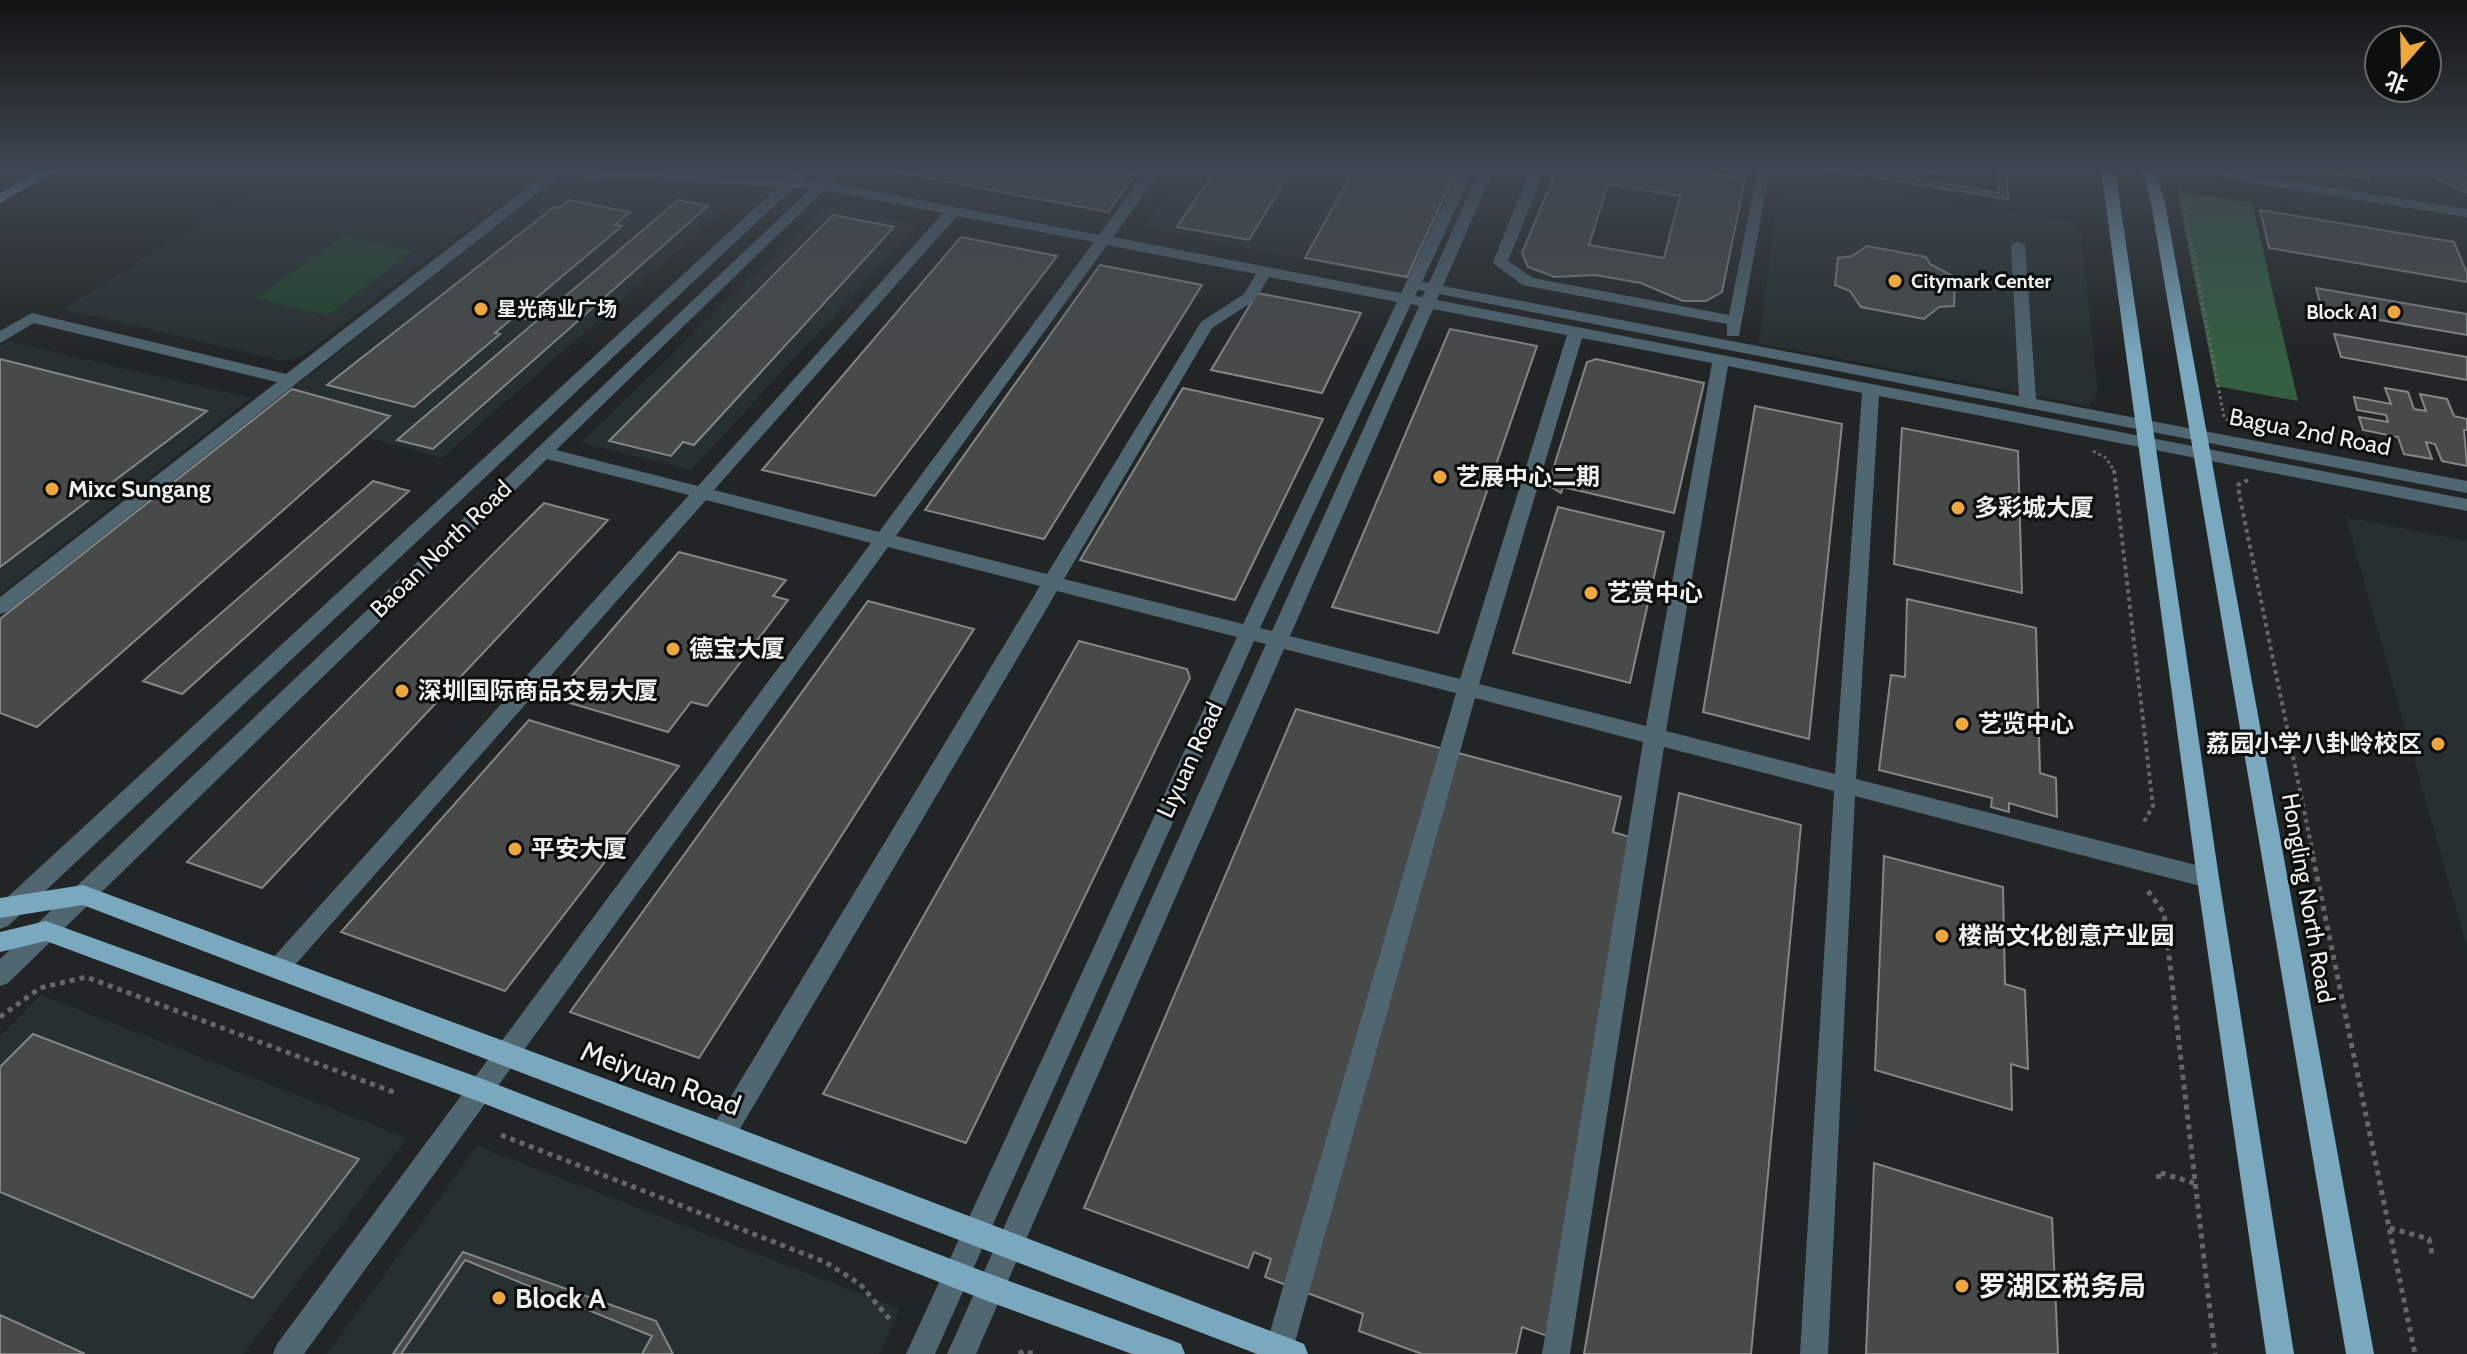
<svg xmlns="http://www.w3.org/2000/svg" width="2467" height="1354" viewBox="0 0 2467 1354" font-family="Cabin,'Noto Sans SC',sans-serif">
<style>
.built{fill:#263031}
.green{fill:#22442c}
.forest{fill:#345f41}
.building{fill:#474a49;stroke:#838786;stroke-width:2;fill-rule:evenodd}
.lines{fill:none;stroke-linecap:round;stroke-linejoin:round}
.path-far2{stroke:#656868;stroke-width:3;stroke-dasharray:3 3;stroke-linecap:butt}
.path-far1{stroke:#656868;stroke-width:4;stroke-dasharray:4 4;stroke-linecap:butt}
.path{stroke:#656868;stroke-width:5;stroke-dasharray:5 5;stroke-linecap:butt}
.minor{fill:#506671;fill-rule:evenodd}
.major{fill:#7aa8be;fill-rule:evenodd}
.poi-dot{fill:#eea73c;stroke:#0d0e0e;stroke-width:3}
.labels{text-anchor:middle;stroke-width:6;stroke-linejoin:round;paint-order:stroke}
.far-poi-label{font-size:20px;font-weight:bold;fill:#eff1f1;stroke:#0d0e0e;text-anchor:start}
.street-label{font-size:24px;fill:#eff1f1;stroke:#0d0e0e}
.poi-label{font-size:24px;font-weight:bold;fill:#eff1f1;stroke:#0d0e0e;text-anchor:start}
.near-street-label{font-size:28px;fill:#eff1f1;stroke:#0d0e0e}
.near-poi-label{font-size:28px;font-weight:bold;fill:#eff1f1;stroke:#0d0e0e;text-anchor:start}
</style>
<rect width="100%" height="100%" fill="#222525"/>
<path class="built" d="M1186,169H1461L1408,280L1143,228Z
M1781,173L2071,222L2081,231L2098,392L2089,406L1759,343Z
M275,174L521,187L301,357L282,361L64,309Z
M561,176L736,199L442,458L366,437L389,416L292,389Z
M824,206L918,225L691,470L581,443Z
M8,341L251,398L0,594V346Z
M2346,517L2467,541V948Z
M41,995L407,1138L243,1354H0V1036Z
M477,1146L900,1309L879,1354H327Z"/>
<path class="green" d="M344,236L413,251L327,315L256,298Z"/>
<path class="forest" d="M2177,191L2252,203L2298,401L2216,386Z"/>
<path class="building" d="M898,169H1102L1135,175L1108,212L895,172Z
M1216,169H1292L1249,240L1177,227Z
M1354,169H1457L1407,277L1305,258Z
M1557,169H1688L1745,179L1722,292L1706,301H1683L1641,283L1595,275L1555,277L1528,267L1522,253ZM1608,184L1680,196L1664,258L1589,245Z
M1823,169H2007L2008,199Z
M1943,169H1998L1999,193L1918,180V170L1943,174Z
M2319,169H2365L2369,179L2320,171Z
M2455,169L2467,175V193L2419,170Z
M569,200L630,212L615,225L622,226L534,300L545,302L526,319L515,316L495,333L500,334L414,407L327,385L554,207L559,208Z
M678,200L708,206L433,449L397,440Z
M2260,210L2454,242L2467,273V282L2269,248Z
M833,215L894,227L694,445L683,442L671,456L609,441Z
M961,237L1057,256L875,496L762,470Z
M1867,246L1926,257L1930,264L1955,277L1954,306L1939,307L1924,319L1861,307L1850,291L1835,285L1838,258L1852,256Z
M1100,265L1202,285L1044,539L925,510Z
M2316,288L2467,314V335L2322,310Z
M1257,293L1361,313L1322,393L1211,370Z
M1450,329L1537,346L1438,633L1332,607Z
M2334,334L2467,357V380L2341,357Z
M0,359L207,411L0,567Z
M1596,359L1704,383L1674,513L1563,487L1561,493L1548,485L1587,362Z
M1183,388L1323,419L1235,600L1080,560Z
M2385,388L2408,392L2414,409L2426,411L2420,394L2447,399L2454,416L2467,419V430H2464L2467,466L2442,461L2435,444L2426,442L2432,459L2404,454L2398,437L2363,430L2359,417L2388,422L2386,415L2357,410L2354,397L2391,404Z
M292,389L390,416L37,727L0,713V619Z
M1755,406L1842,424L1809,739L1703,712Z
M1902,428L2018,451L2022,593L1894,564Z
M373,481L409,491L182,694L143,681Z
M544,503L608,520L262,888L187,862Z
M1558,507L1664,532L1630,683L1513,653Z
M679,552L786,580L773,596L788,600L707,706L691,702L668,732L553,698Z
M1907,599L2036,628L2040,773L2056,778L2057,817L2009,803V812L1991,807L1992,798L1879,770L1891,675L1905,677Z
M868,601L974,629L699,1058L570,1012Z
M1079,641L1187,669L1190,678L966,1143L823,1094Z
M1296,709L1621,797L1613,832L1643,841L1553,1338L1522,1327L1516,1354H1422L1359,1331L1363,1314L1265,1277L1271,1259L1254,1252L1248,1268L1084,1208Z
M529,720L679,766L505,991L341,932Z
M1679,793L1801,825L1751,1354H1584Z
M1884,856L2003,887L2005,984L2025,990L2028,1069L2011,1064L2012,1110L1875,1070Z
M33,1034L359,1159L253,1298L0,1192V1067Z
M1874,1163L2052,1218L2058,1354H1866Z
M463,1252L656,1321L673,1354H393Z
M465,1260L652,1336L642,1354H401Z
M0,1315L85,1354H0Z"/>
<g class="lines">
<path class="path-far2" d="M2181,190L2224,417L2229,421
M2093,451L2106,458L2115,472"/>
<path class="path-far1" d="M2114,470L2153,806L2142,825
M2248,480L2238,485L2239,493L2314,859"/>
<path class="path" d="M2313,857L2415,1354
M2148,891L2164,913L2215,1354
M0,1017L40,988L86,977L396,1093
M501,1135L825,1262L860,1284L892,1322
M2159,1179L2158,1172L2194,1183
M2390,1228L2429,1239L2432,1254
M1019,1354L1023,1351L1035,1354"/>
<path class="minor" d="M478,169H576L786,179L797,169H812L801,180L818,181L830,169H845L831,183L1099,235L1148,169H1162L1113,237L1401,293L1460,169H1474L1422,282L1429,283L1480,169H1494L1443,286L2019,396L2011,245L2018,241L2025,245L2036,399L2467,481V493L1439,294L1437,300L2467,499V511L1879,396L1856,779L2208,868L2216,871L2219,878L2216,885L2208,888L1855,796L1828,1354H1800L1834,791L1664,747L1570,1354H1542L1643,742L1475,698L1293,1349L1291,1354H1267L1265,1349L1456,693L1284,649L976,1354H947L1266,644L1254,641L935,1354H906L1237,637L1057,591L731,1144L722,1148L713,1144L709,1135L713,1126L1040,586L888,547L304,1354H273L277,1344L871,543L706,500L287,974L279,978L271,974L267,967L271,960L689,495L547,459L8,983L0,986V959L810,189L793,188L8,926L0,929V904L778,187L558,177L7,612L0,614V597L277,382L34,323L0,343V331L32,313L286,374L542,176L485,173ZM824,190L943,213L698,486L556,450ZM957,216L1094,242L879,532L714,490ZM1107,245L1256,274L1244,294L1201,322L1047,574L896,536ZM1269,277L1397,302L1243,624L1064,579L1212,328L1255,300ZM1418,290L1425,291L1422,297L1415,296ZM1411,304L1419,306L1272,631L1260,628ZM1433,309L1567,335L1460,679L1290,636ZM1582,338L1712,363L1646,726L1479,684ZM1728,366L1862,393L1835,774L1666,731Z
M1531,169H1545L1508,261L1533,278L1729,315L1757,173L1752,169H1770L1739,336H1727V324L1523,285L1495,265L1493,262Z
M2179,169H2214L2467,209V217L2186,173Z"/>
<path class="major" d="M42,169H59L0,203V193Z
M2101,169H2115L2219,878L2294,1354H2266L2197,878Z
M2141,169H2155L2165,203L2374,1354H2346L2151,203Z
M83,885L722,1122L1294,1340L1304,1344L1308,1354H1257L83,905L0,918V898Z
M46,921L480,1078L990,1274L1171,1340L1181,1344L1185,1354H1132L990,1302L480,1102L46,941L0,952V932Z"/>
</g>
<linearGradient id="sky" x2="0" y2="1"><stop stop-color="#131414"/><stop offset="0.47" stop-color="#3e4651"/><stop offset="1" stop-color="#3e4651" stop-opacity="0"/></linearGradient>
<rect width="2467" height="359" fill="url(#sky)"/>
<g class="poi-dot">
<circle cx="1895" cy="281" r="8"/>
<circle cx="481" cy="309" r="8"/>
<circle cx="2394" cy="312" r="8"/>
<circle cx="1440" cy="477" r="8"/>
<circle cx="52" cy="489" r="8"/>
<circle cx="1958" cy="508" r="8"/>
<circle cx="1591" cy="593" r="8"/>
<circle cx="673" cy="649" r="8"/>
<circle cx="402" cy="691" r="8"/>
<circle cx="1962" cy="724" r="8"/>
<circle cx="2438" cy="744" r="8"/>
<circle cx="515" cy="849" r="8"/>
<circle cx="1942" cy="936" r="8"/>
<circle cx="1962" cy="1286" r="8"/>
<circle cx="499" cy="1298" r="8"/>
</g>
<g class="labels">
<g class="far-poi-label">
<text x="1911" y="288">Citymark Center</text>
<text x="497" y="316">星光商业广场</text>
<text x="2378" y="319" text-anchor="end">Block A1</text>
</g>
<g class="street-label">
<text transform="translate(2310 432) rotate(11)" y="8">Bagua 2nd Road</text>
<text transform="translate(441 549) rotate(-44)" y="8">Baoan North Road</text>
<text transform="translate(1190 760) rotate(-65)" y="8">Liyuan Road</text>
<text transform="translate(2308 898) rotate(80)" y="8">Hongling North Road</text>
</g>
<g class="poi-label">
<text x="1456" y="485">艺展中心二期</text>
<text x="68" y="497">Mixc Sungang</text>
<text x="1974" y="516">多彩城大厦</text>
<text x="1607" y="601">艺赏中心</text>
<text x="689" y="657">德宝大厦</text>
<text x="418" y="699">深圳国际商品交易大厦</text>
<text x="1978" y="732">艺览中心</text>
<text x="2422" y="752" text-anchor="end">荔园小学八卦岭校区</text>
<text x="531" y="857">平安大厦</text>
<text x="1958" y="944">楼尚文化创意产业园</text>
</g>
<g class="near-street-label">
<text transform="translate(661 1078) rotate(20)" y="10">Meiyuan Road</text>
</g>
<g class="near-poi-label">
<text x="1978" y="1296">罗湖区税务局</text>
<text x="515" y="1308">Block A</text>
</g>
</g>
<g transform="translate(2403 64) rotate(200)"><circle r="38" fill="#0d0e0e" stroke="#676969" stroke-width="2"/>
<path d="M0-6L14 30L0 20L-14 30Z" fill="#eea73c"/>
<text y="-12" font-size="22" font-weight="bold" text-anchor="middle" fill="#eff1f1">北</text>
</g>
</svg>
